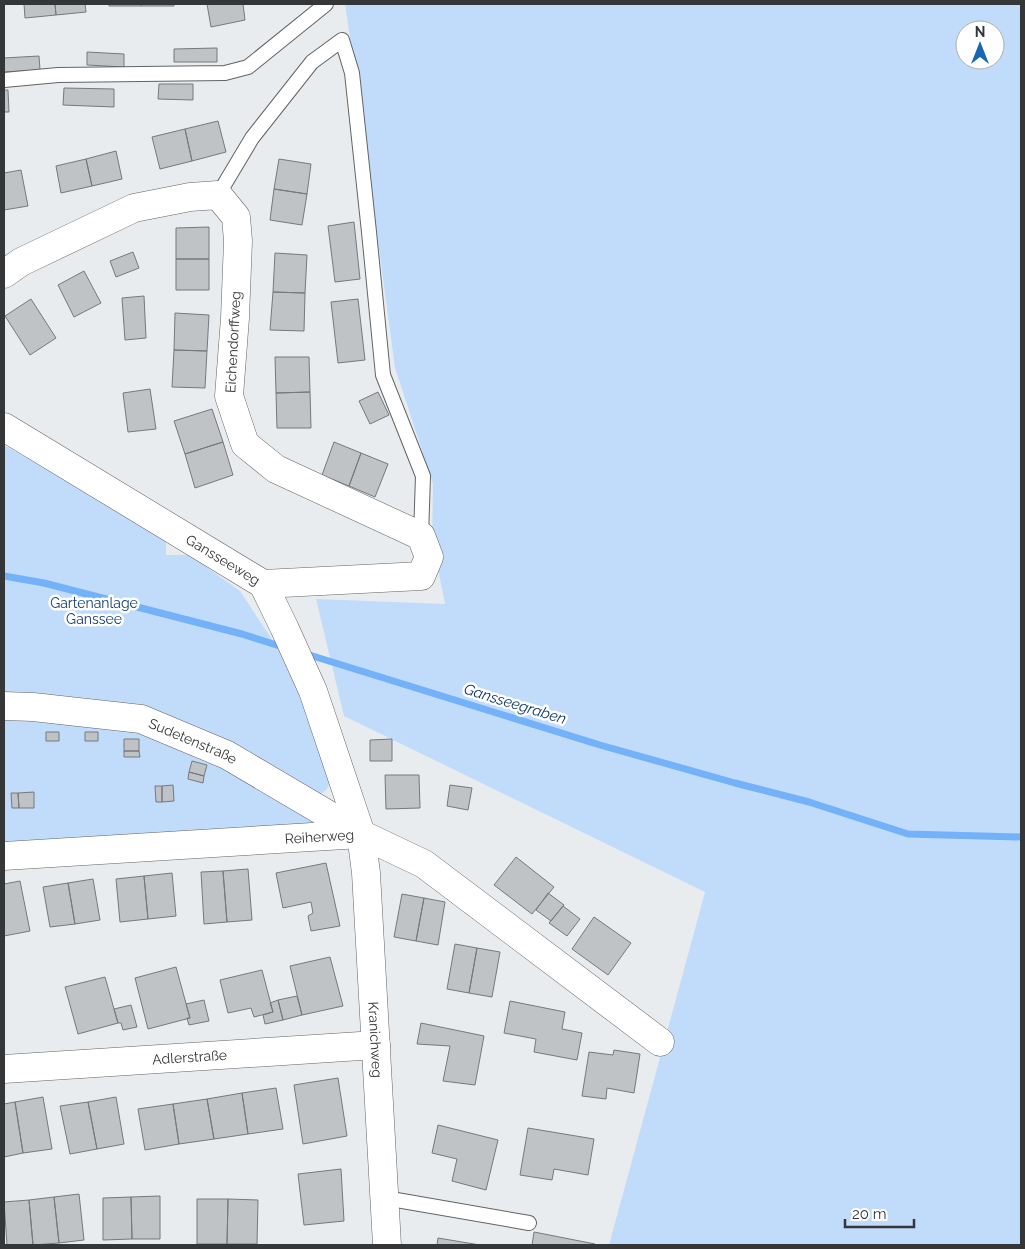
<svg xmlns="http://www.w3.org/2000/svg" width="1025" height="1249" viewBox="0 0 1025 1249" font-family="Raleway,sans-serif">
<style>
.green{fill:#c1dcfb;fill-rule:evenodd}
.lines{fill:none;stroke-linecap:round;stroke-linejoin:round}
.stream{stroke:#73b1f9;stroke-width:7}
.building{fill:#c0c3c6;stroke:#76797c}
.lane-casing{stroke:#616366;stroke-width:16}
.street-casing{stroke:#616366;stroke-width:29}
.lane{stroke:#fff;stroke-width:14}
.street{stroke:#fff;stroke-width:28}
.labels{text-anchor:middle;stroke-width:5;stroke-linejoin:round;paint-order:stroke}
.street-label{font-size:14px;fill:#353638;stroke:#fff}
.park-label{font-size:14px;fill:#123d6b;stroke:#fff}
.water-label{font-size:15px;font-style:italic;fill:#0b3765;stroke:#fff}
</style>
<rect width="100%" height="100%" fill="#e9ecef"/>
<path class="green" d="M345,4H1021V1245H609L705,892L344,716L316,599L445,604L432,538L433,484L395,368L359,100ZM965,30H995V60H965Z
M4,445L69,482L166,541V555H190L240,591L285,659L313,729L330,784L326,790L320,794L230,742L4,697Z
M4,718L142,732L195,749L320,819L317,824L4,844Z"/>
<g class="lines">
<path class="stream" d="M4,576L44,583L242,634L286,648
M303,653L600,745L735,783L809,802L908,834L1021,837"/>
</g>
<path class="building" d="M24,4H55L56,15L25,18Z
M55,4H85L86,12L56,15Z
M109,4H142L141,6H109Z
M142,4H174V6H141Z
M207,4H243L245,20L211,27Z
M217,48V62H174V49Z
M87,52L124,54V67L87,65Z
M39,56L40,70L4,72V58Z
M159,84H193V100L158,99Z
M64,88L114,89V107L63,105Z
M4,90H8L9,112H4Z
M218,121L226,152L192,161L185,129Z
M185,129L192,161L160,169L152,137Z
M116,151L122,179L92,186L86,159Z
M86,159L92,186L61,193L56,166Z
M279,159L311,164L307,194L274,189Z
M21,170L28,206L4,210V173Z
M274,189L307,194L302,225L270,220Z
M354,222L360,279L335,282L328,226Z
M209,227V259H176V228Z
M133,252L139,268L116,277L110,261Z
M275,253L307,255L305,293L273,292Z
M176,259H209V290H176Z
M84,271L101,303L74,317L58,285Z
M273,292L305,293L304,331L270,330Z
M144,296L146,338L125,340L122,298Z
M31,299L56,338L30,355L5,316Z
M358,299L365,360L338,363L331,302Z
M175,313L209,315L207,351L174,350Z
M174,350L207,351L205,388L172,387Z
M275,357H309L310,392L276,393Z
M150,389L156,429L128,432L123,393Z
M310,392L311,428H277L276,393Z
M378,392L389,415L370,424L359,401Z
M212,409L223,442L185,454L174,421Z
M223,442L233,475L195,488L185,454Z
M334,442L361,453L349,486L322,475Z
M361,453L388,464L375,497L349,486Z
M46,732H59V741H46Z
M85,732H98V741H85Z
M124,739H139V751H124Z
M392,739V761H370V740Z
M124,751H139L140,757H124Z
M192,761L207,765L204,776L189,772Z
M189,772L204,776L203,783L188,779Z
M385,775H419L420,808L386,809Z
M173,785L174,801L162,802V786Z
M450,785L472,788L468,810L447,806Z
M155,786H162V802H156Z
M34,792V808H19L18,793Z
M11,793H18L19,808H12Z
M516,857L554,887L532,914L494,885Z
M326,863L340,926L311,931L308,916L313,913L311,902L283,908L276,873Z
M248,869L252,920L227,922L223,871Z
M223,871L227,922L204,924L201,872Z
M172,873L176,916L148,919L144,876Z
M144,876L148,919L120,922L116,879Z
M93,879L100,920L75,924L68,883Z
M20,881L30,931L4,936V884Z
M68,883L75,924L50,927L43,887Z
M548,893L564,905L551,921L536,910Z
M402,894L424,898L416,941L394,937Z
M424,898L445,902L438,945L416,941Z
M563,906L580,919L567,936L549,923Z
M594,917L631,943L608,975L572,949Z
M455,944L477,948L469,993L447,989Z
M477,948L500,952L492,997L469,993Z
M330,957L343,1006L302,1015L290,966Z
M176,967L190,1018L148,1029L135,978Z
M262,970L273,1012L254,1017L251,1008L228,1013L220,980Z
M105,977L118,1023L78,1034L65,987Z
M297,996L302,1015L283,1020L278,1000Z
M204,1000L209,1021L189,1025L187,1018H190L186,1004Z
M278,1000L283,1020L265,1024L263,1015L273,1012L270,1003Z
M510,1001L565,1012L562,1029L582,1033L577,1060L534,1052L536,1039L504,1033Z
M131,1005L137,1027L123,1030L121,1023H118L114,1009Z
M421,1023L484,1036L475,1085L443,1081L450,1046L417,1044Z
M614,1050L640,1054L634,1093L607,1088L606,1099L582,1096L589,1052L613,1055Z
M338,1078L347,1136L303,1144L294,1085Z
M276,1088L283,1129L248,1134L242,1093Z
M242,1093L248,1134L214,1139L207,1099Z
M43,1097L52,1149L23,1153L15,1102Z
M116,1097L124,1144L97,1149L88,1102Z
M207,1099L214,1139L179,1144L173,1104Z
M15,1102L23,1153L4,1157V1104Z
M88,1102L97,1149L70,1154L60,1106Z
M173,1104L179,1144L145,1150L138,1109Z
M438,1125L498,1140L486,1190L452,1181L457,1159L432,1153Z
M528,1128L594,1139L588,1175L554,1169L552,1180L520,1175Z
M341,1169L344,1221L304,1225L298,1174Z
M79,1194L84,1240L59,1243L54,1197Z
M160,1196V1239H132L131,1197Z
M54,1197L59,1243L33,1245L29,1200Z
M131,1197L132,1239L103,1240V1198Z
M197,1199H228L227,1244H197Z
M228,1199L258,1200L257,1244H227Z
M29,1200L33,1245H7L4,1202Z
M534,1232L595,1244V1245H532Z
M438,1238L480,1245H437Z"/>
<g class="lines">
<defs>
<path id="lane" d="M4,80L58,75L225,73L248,67L326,4
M218,195L252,138L312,62L342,40L352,73L369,232L383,375L423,476L421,536
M385,1198L529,1223"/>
<g id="street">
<path d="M4,274L21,262L134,208L190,197L218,195L236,217L238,241L235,318L229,396L245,444L276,469L421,536L429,557L421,576L263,584"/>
<path id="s1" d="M4,427L263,584L284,627L313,691L361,834L366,873L387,1245"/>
<path id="s2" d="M4,706L33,707L141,719L227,755L361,834"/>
<path id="s3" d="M4,856L361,834L424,864L660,1042"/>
<path id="s4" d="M4,1069L376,1045"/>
</g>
</defs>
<use href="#lane" class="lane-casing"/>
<use href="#street" class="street-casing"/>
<use href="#lane" class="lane"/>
<use href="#street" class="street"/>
</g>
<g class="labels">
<g class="street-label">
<text transform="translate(233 342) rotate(-87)" y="5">Eichendorffweg</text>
<text dy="5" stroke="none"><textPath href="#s1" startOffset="256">Gansseeweg</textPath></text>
<text dy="5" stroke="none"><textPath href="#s2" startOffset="194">Sudetenstraße</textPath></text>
<text dy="5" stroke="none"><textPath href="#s3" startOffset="316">Reiherweg</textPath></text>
<text dy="5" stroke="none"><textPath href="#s1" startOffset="778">Kranichweg</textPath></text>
<text dy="5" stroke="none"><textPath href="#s4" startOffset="186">Adlerstraße</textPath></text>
</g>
<g class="park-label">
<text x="94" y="608">Gartenanlage<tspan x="94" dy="16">Ganssee</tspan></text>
</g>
<g class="water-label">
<text transform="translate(515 704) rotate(17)" y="5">Gansseegraben</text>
</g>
</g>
<rect width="1025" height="1249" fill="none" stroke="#353638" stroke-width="10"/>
<g transform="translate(980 45)"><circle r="24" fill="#ffffff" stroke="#aeafaf"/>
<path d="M0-4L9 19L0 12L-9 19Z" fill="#1866b5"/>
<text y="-8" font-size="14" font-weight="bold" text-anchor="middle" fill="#353638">N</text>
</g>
<path d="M845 1219v8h69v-8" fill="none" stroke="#353638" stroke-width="2.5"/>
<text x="852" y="1219" font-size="15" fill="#353638" stroke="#ffffff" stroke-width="4" paint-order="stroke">20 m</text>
</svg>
